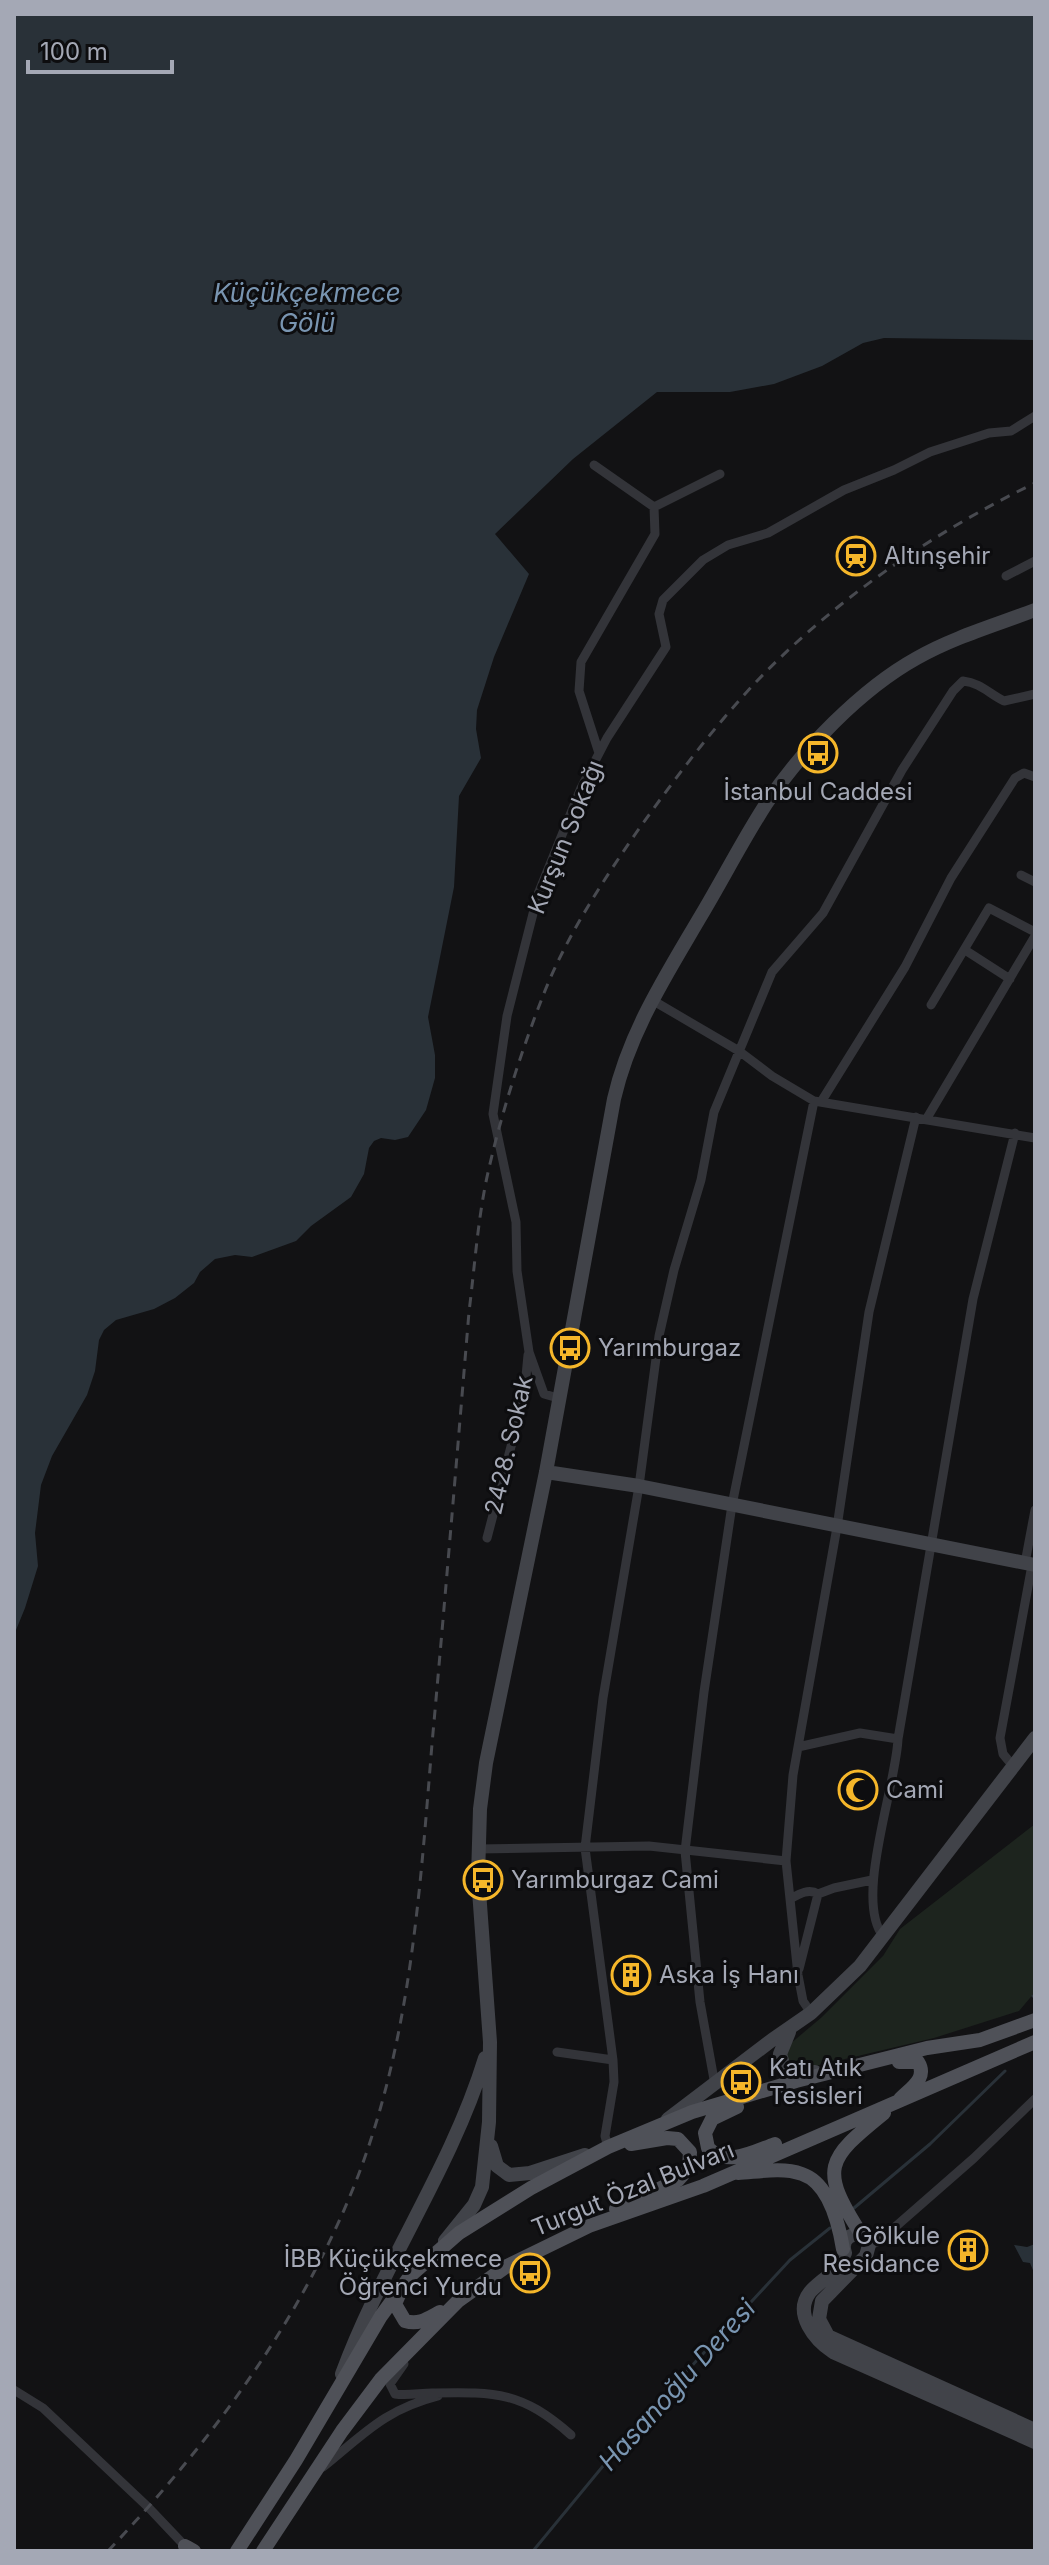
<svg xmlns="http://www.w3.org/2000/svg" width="1049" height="2565" viewBox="0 0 1049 2565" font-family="Inter,sans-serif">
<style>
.green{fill:#1d241e}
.water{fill:#293138}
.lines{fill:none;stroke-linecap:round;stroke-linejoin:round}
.stream{stroke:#293138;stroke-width:3}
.street{stroke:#333439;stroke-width:9}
.secondary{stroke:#414349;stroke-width:14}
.primary{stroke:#4f5158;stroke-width:14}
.rail{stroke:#484a50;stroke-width:3;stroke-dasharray:10 8;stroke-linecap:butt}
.labels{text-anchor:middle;stroke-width:6;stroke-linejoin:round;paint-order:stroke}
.poi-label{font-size:24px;fill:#a4a8b5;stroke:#0d0d0f;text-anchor:start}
.street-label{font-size:24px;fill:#a4a8b5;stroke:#0d0d0f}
.water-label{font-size:26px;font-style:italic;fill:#7995b1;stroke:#0d0d0f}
</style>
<rect width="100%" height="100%" fill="#121214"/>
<path class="green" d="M1035,1824V1992L1019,2011L934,2038L807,2068L785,2061L790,2044L822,2017L883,1956L900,1929Z"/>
<path class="water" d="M14,14H1035V340L884,338L863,343L822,366L774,384L730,392H657L573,459L495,534L529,574L494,657L477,710L476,729L481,758L459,796L454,887L428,1017L435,1055V1078L426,1110L408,1137L395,1140L381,1138L374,1141L369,1148L364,1174L351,1197L311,1226L296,1241L252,1257L235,1255L215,1259L200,1272L194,1283L175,1298L154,1309L116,1320L104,1330L99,1340L95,1371L87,1395L52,1456L41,1485L35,1533L38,1566L25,1608L14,1635Z
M1035,2244V2275L1030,2263L1023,2262L1014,2245L1027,2247Z"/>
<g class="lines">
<path class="stream" d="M1033,1996L1035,1995
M854,2208L930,2144L1005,2071
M533,2551L636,2426L790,2260L830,2228"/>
<path class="street" d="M594,465L654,507L655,534L581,662L579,691L599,753
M654,507L720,474
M1006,576L1035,561
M1021,875L1035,882
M965,950L1010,979
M652,1000L739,1051L772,1076L814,1101L1035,1138
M931,1005L989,908L1035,932
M821,1102L905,967L951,878L1015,778L1024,773L1035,777
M927,1118L1035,936
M558,1398L544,1394L529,1352L517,1271L516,1222L493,1114L507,1016L538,894L581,788L607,738L666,647L659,614L663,600L703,560L728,545L768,533L844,490L894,470L930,452L989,433L1011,431L1035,416
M487,1538L524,1397L528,1355
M1025,1563L1035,1510
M798,1747L860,1733L898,1739
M1013,1766L1003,1754L1000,1738L1032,1565
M478,1849L649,1846L786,1861
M818,1894L834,1888L872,1880
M790,1899C799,1894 809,1888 818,1894L799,1969
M883,1936C854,1899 896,1787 898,1739L973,1299L1015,1133
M811,2013L803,2001L798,1975L786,1861L793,1775L837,1527L869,1312L916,1117
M557,2052L613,2060
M715,2085L700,2002L685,1851L704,1692L732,1505L814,1101
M608,2147L605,2136L614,2082L613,2060L585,1848L603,1698L639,1486L659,1336L674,1270L701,1180L714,1112L772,972L823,913L902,770L953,691L963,681C981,683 988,693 1004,701L1035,694
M869,2245L878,2242L974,2158L1035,2099
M404,2364L390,2384L395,2394C407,2396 420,2393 432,2393C496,2392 521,2391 571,2435
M14,2390L43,2408L149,2508L185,2546
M323,2467C364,2434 384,2410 438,2396"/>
<path class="secondary" d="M546,1472L639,1486L1035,1565
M789,2032L780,2054L784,2067L797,2073L815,2072
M668,2119L772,2040L811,2013L860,1966L1035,1738
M491,2146L497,2166L509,2175L530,2173L585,2155
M445,2241L474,2205L482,2187L489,2122L490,2042L478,1877L480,1809L486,1763L546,1472L614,1099C629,1033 665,977 699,919C722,881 742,841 766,804C801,751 861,689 917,658C954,637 996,625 1035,610
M342,2374C382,2265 451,2169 485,2058
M1035,2430L828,2336L819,2319L822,2301L866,2256L869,2245L867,2239C854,2229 840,2238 845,2253C841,2259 838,2265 834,2270C827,2278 817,2284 810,2292C793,2314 815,2340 833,2352L1035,2442"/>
<path class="primary" d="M899,2062H918C928,2078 911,2088 900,2099
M737,2107L712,2119L705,2133L708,2148C727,2167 753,2152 775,2144
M738,2173C758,2172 782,2167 802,2174C829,2183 839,2225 843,2249
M616,2209L678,2180L689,2168L690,2152L678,2139L667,2138L631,2144
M861,2234C819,2168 826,2160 884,2113
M399,2295L395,2304L405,2321C419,2325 427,2319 440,2312
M185,2546L194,2551
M237,2551L296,2460L381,2316L411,2275L459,2233L531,2188L608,2147L692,2112L796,2081L927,2048L980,2040L1035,2020
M263,2551L342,2431L381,2379L458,2301L507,2266L589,2226L703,2186L1035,2042"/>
<path class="rail" d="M108,2551C212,2441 303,2318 358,2176C411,2037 420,1890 432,1744C445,1600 457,1456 469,1312C475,1264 478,1215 489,1168C502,1112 520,1055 541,1001C563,942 600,885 636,833C673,781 712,729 756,682C833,601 935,531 1035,483"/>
</g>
<defs>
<symbol id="station-ring" viewBox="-11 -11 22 22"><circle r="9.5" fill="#0d0d0f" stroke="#f5b62a" stroke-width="1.5"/><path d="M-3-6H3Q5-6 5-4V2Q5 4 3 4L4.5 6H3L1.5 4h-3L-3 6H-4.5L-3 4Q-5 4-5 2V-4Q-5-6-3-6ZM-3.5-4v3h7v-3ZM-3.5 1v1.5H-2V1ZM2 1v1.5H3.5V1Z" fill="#f5b62a"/></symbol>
<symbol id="bus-ring" viewBox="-11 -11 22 22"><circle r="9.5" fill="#0d0d0f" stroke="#f5b62a" stroke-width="1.5"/><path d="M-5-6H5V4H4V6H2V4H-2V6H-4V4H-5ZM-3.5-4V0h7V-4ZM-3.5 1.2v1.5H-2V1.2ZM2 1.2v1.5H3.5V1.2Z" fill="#f5b62a"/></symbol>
<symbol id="mosque-ring" viewBox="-11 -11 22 22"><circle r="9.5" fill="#0d0d0f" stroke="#f5b62a" stroke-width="1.5"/><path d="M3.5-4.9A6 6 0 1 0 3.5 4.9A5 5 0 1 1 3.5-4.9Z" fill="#f5b62a"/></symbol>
<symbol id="building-ring" viewBox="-11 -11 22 22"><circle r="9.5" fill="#0d0d0f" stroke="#f5b62a" stroke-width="1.5"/><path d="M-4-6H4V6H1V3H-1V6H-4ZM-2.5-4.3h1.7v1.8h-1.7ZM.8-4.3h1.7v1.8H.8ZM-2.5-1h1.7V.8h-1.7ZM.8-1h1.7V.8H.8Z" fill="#f5b62a"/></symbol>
</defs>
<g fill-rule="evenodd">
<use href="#station-ring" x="834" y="534" width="44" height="44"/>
<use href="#bus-ring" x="796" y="731" width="44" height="44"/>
<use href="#bus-ring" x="548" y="1326" width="44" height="44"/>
<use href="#mosque-ring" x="836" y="1768" width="44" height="44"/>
<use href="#bus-ring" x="461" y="1858" width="44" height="44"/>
<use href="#building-ring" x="609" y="1953" width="44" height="44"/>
<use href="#bus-ring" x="719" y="2060" width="44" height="44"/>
<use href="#building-ring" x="946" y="2228" width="44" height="44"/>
<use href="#bus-ring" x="508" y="2251" width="44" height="44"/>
</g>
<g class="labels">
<g class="poi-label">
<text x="884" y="564">Altınşehir</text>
<text x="818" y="800" text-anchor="middle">İstanbul Caddesi</text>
<text x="598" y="1356">Yarımburgaz</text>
<text x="886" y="1798">Cami</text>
<text x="511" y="1888">Yarımburgaz Cami</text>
<text x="659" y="1983">Aska İş Hanı</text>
<text x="769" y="2076">Katı Atık<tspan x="769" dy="28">Tesisleri</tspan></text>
<text x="940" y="2244" text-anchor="end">Gölkule<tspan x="940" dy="28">Residance</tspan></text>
<text x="502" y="2267" text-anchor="end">İBB Küçükçekmece<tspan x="502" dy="28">Öğrenci Yurdu</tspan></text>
</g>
<g class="street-label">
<text transform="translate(566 837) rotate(-68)" y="8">Kurşun Sokağı</text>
<text transform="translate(509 1445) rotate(-77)" y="8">2428. Sokak</text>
<text transform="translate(633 2189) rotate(-22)" y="8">Turgut Özal Bulvarı</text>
</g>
<g class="water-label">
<text x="307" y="302">Küçükçekmece<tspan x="307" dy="30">Gölü</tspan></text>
<text transform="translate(677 2385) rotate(-48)" y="9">Hasanoğlu Deresi</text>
</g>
</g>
<rect width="1049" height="2565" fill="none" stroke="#a4a8b5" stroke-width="32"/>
<path d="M28 60v12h144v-12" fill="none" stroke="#a4a8b5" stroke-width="4"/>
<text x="40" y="60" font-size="24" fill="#a4a8b5" stroke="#0d0d0f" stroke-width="6" paint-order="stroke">100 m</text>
</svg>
